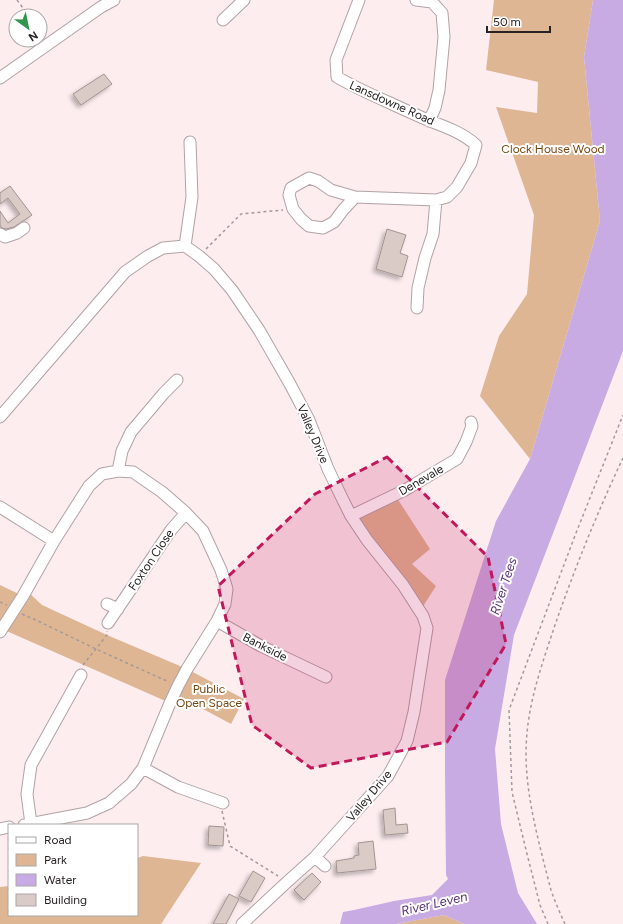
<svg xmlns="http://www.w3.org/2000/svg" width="623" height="924" viewBox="0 0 623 924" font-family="Figtree,sans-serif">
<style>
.green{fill:#dfb693}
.water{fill:#c9abe4}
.building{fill:#dacbc7;stroke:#a29491;filter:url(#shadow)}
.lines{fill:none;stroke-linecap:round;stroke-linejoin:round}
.minor-casing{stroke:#b1a2a5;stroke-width:13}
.path{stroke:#a49899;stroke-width:1.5;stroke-dasharray:3 3;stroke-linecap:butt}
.minor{stroke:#fff;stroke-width:11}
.marked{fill:#c2185b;fill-opacity:0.2;stroke:#c2185b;stroke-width:3;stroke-dasharray:8 5;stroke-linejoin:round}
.labels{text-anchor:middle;stroke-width:4;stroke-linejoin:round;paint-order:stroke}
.street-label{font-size:12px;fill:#282223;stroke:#fff}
.park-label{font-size:12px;fill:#774711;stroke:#fff}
.water-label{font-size:13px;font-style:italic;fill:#573174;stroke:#fff}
</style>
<defs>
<filter id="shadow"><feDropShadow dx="-3" dy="3" stdDeviation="2" flood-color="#0004"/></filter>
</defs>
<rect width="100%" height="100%" fill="#fdedef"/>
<path class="green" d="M494,0H593L584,57L600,221L530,459L480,396L499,336L527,294L534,215L496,107L537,113L538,82L486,70Z
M395,495L430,549L412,564L436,586L420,611L352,516Z
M0,585L23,596L26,590L42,605L107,635L187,669L244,699L231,724L175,694L170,703L2,629L5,624L0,622Z
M143,856L201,863L161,924H0V887L9,886V915H137V858Z
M444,915L464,924H396Z"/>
<path class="water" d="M593,0H623V351L514,635L495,749L501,824L518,893L537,924H464L444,915L396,924H340L343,912L354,910L394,901L432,895L448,879L446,875L445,773V680L496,521L530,459L600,221L584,57Z"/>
<path class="building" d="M104,74L112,84L81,105L73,94Z
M10,186L32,215L14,227L6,229L2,228L0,225V211L8,223L20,214L8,198L0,204V193Z
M387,229L406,235L400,253L408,256L402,277L376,269Z
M395,808L396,825L407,824L408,833L385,835L383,810Z
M209,826L224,827L223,846L208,845Z
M373,841L376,869L337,873L336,861L354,858V856L359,855L358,843Z
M253,871L265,878L251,902L239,896Z
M312,873L321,882L304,900L294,890Z
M229,894L239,899L226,924H213Z"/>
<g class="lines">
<defs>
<path id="minor" d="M416,0L432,2L442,13L444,37L439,90L435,108L429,121
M223,20L244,0
M0,78L101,7L114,0
M355,197L343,210L334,222L323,228L309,226L301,219L293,209L289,195L291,188L309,178L318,181L331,190L355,197L436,200L447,197L457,187L471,163L476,145C463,133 446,127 430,121C416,115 403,109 390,103C372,95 354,87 337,77L336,60L359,0
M0,234L5,237L17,233L24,228
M185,246L192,197L190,142
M417,308L418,288L425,258L433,234L436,200
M0,417L125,272L148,256L163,248L185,246L199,256L214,269L232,290L259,330L290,384L309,420L328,469L342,498L351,516L367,540L403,585L423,616L427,628L414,712L407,741L388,776L315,857L287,882L242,924
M118,471L122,451L131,432L164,393L177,380
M0,507L54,541L23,596L0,632
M351,516L405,490L435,472L457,459L466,442L472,426L471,422
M107,604L118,609
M217,621L261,646L326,677
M108,623L171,530L186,513
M143,768L178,787L223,803
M31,824L27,794L31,765L81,675
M24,825L87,813L109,803L131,784L143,768L170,703L178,686L187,669L217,621L225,604L227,589L221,570L203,531L186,513L162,492L133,472L118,471L102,474L89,486L54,541
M0,829L9,827
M315,857L325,866"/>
</defs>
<use href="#minor" class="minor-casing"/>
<path class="path" d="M17,0L29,16
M40,31L44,36
M206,249L241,214L283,210
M0,602L7,605
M22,614L38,621L96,649L169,682
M83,665L107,635V631
M222,811L230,846L278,876
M548,924L540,905L527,854L512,792L509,710L576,533L623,415
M565,924C560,913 555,902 551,890C548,879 545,867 542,855C532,815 523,774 527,733C530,698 543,661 554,628C574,570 597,513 623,458"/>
<use href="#minor" class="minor"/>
</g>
<path class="marked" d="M387,457L488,557L506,644L447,742L311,768L252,725L218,586L315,494Z"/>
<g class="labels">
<g class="street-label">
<text transform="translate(392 103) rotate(24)" y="4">Lansdowne Road</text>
<text transform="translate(313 434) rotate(67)" y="4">Valley Drive</text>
<text transform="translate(421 480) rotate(-30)" y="4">Denevale</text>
<text transform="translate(151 560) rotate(-56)" y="4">Foxton Close</text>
<text transform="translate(265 647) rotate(27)" y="4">Bankside</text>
<text transform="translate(369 796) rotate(-50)" y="4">Valley Drive</text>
</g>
<g class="park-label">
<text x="553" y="153">Clock House Wood</text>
<text x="209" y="693">Public<tspan x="209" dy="14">Open Space</tspan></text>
</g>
<g class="water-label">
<text transform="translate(503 586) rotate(-72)" y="5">River Tees</text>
<text transform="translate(434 903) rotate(-13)" y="5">River Leven</text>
</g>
</g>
<rect x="8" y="824" width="130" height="92" fill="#ffffff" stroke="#a9a7a7"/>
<rect x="16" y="837" width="20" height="6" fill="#ffffff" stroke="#a9a7a7"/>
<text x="44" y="844" font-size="12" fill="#282223">Road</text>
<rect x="16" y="854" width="20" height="12" fill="#dfb693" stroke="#a9a7a7"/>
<text x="44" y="864" font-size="12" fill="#282223">Park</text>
<rect x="16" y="874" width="20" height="12" fill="#c9abe4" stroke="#a9a7a7"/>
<text x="44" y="884" font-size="12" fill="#282223">Water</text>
<rect x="16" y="894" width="20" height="12" fill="#dacbc7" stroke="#a9a7a7"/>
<text x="44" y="904" font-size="12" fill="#282223">Building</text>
<g transform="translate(28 28) rotate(147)"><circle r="19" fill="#ffffff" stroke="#a9a7a7"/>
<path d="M0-3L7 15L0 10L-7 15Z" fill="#2e964d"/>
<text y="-6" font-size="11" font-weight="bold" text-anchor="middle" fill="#282223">N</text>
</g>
<path d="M487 26v6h63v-6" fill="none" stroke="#282223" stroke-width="2"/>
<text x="493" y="26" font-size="12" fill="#282223" stroke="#ffffff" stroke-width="3" paint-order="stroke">50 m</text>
</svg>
